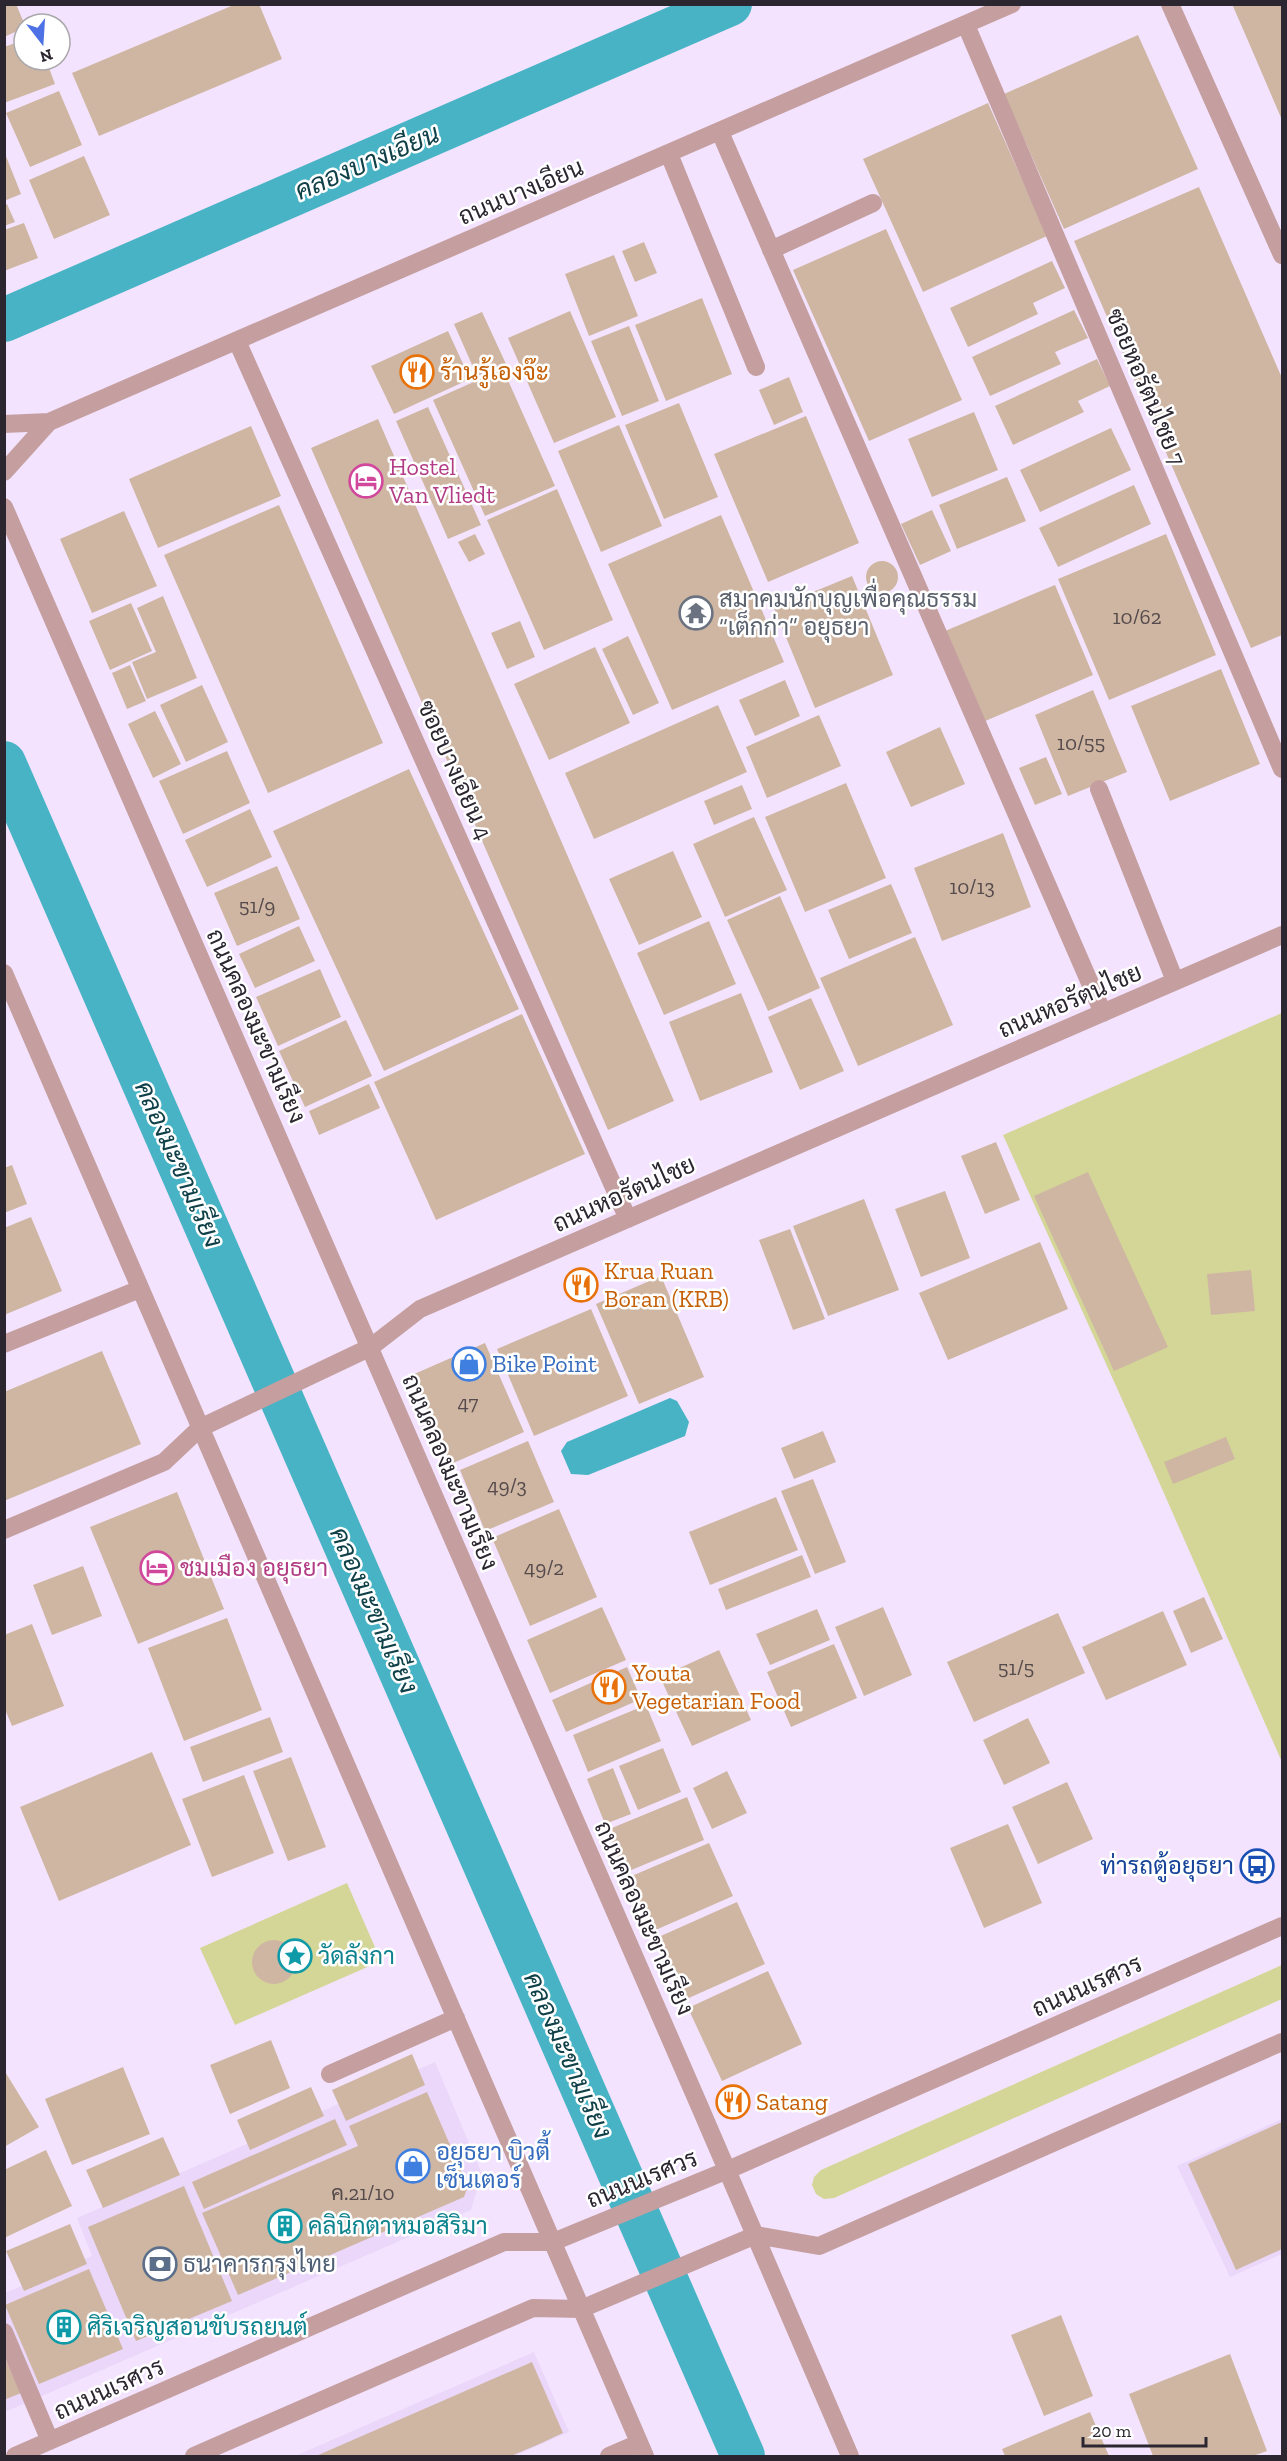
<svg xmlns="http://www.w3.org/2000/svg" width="1287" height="2461" viewBox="0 0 1287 2461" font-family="'Zilla Slab',Sarabun,serif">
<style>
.built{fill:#ead7f9}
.green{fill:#d3d696}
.water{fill:#47b3c5}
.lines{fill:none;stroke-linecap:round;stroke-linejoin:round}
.canal{stroke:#47b3c5;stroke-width:44}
.building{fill:#cfb6a2}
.minor{stroke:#c59f9f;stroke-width:18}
.labels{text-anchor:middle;stroke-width:5;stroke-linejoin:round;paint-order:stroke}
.number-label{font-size:21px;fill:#554a4c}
.street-label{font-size:24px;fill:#2c2630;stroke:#fff}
.food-label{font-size:24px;fill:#c56008;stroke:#fff;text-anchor:start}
.hotel-label{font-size:24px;fill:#b23c85;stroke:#fff;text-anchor:start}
.worship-label{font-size:24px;fill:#5b616d;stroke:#fff;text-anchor:start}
.shop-label{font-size:24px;fill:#366cbe;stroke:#fff;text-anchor:start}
.transit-label{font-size:24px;fill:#164399;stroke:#fff;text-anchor:end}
.culture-label{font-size:24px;fill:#0d838f;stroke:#fff;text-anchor:start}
.service-label{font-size:24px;fill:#4e5e75;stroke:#fff;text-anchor:start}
.water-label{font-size:26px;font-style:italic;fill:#104149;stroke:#fff}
</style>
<rect width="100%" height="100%" fill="#f3e3ff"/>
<path class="built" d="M435,2062L482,2174L471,2210L5,2412V2293L92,2256L77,2218Z
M1282,2119V2254L1230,2277L1177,2166Z
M534,2352L569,2432L514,2456H295Z"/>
<path class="green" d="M1282,1013V1762L1152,1466L1003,1135Z
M347,1883L381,1961L235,2025L200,1948Z
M1282,1965V1999L834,2198L824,2199L816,2194L812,2185L814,2177L821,2170Z"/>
<path class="water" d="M670,1398L677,1401L689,1422L685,1436L588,1475L571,1474L561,1451L567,1442Z"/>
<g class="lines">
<path class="canal" d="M4,320L730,4
M4,763L743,2456"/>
</g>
<path class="building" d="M4,4H16L24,23V28L4,37Z
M236,4H259L282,59L99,136L72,73Z
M1232,4H1282V120L1249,43Z
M1138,35L1198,169L1064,229L1004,94Z
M24,40V60H46L55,84L4,103V47Z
M59,91L82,145L30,167L6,113Z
M988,103L1047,236L923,292L863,159Z
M4,151L21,194L4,201Z
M84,156L110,215L54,239L29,180Z
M1199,187L1282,378V635L1251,648L1074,241Z
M7,204L15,222L4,226V205Z
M24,223L38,258L4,271V230Z
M886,229L962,400L869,441L793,270Z
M644,242L657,273L635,282L622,251Z
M614,255L638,316L589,336L565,274Z
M1052,261L1065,288L1033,303L1038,314L968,347L950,308Z
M702,298L732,374L666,401L635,325Z
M1074,310L1088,338L1055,352L1061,364L990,396L972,357Z
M570,311L616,417L554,443L508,338Z
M482,312L506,364L477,376L454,324Z
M629,326L659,401L622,416L591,341Z
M448,331L470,379L394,414L371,366Z
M1097,359L1110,386L1078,401L1084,412L1013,445L995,406Z
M503,369L555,486L485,516L433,400Z
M789,377L803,412L774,425L759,390Z
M679,403L718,497L664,519L625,425Z
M428,407L481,525L448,539L396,421Z
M974,412L998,470L932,497L908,439Z
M806,416L859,543L768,582L714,454Z
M378,419L674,1101L608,1130L311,448Z
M619,425L662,526L601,552L558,451Z
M251,426L281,496L158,548L129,479Z
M1111,428L1131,470L1040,512L1020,470Z
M1007,477L1026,521L957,549L939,505Z
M1134,485L1151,524L1058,567L1039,528Z
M557,489L613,620L544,650L487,520Z
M279,505L383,743L268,793L164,555Z
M932,510L951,551L920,565L901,524Z
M124,511L157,586L92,613L60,539Z
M721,515L784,662L672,710L608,564Z
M475,534L485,554L469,562L458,542Z
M1166,534L1216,655L1109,700L1058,579Z
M866 577a16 16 0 1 1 32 0a16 16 0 1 1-32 0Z
M852,576L893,675L815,708L774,608Z
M1055,585L1093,675L983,722L945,631Z
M163,596L197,678L147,699L132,662L156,652L137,608Z
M131,603L152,651L110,670L89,621Z
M520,621L535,657L507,669L491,633Z
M628,636L659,703L633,715L602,649Z
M595,647L630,723L549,760L514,684Z
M130,665L146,701L127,709L112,673Z
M1221,669L1260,764L1170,801L1131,706Z
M785,680L800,716L755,736L739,700Z
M202,685L228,742L186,762L160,705Z
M1093,690L1127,772L1068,796L1035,715Z
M718,705L747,772L594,839L565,773Z
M155,711L181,764L153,778L128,724Z
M819,715L841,766L767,798L746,747Z
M940,727L965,784L911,807L886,752Z
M227,751L250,803L183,834L159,781Z
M1046,757L1062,794L1035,805L1019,768Z
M409,769L519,1009L384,1071L273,831Z
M846,783L886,878L805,912L765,817Z
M742,785L752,809L714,825L704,801Z
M250,809L272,857L207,887L185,840Z
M754,817L787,890L725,917L693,844Z
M1003,833L1031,907L942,941L914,868Z
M673,851L702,917L639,945L609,879Z
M277,866L300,919L237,946L214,893Z
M891,884L912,933L849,959L828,910Z
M780,896L820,988L768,1011L727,920Z
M709,921L736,984L664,1015L637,953Z
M299,926L315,961L255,988L239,954Z
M915,937L953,1025L858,1066L820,978Z
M320,969L341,1017L278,1046L256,997Z
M741,993L773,1072L700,1101L669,1022Z
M811,998L844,1071L800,1090L768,1017Z
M522,1014L585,1154L436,1220L374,1082Z
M346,1020L372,1076L305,1107L279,1051Z
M369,1084L380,1108L319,1135L309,1111Z
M996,1142L1020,1200L985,1214L961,1156Z
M12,1165L27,1204L4,1213V1168Z
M1088,1172L1168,1347L1114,1371L1034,1196Z
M945,1191L970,1258L921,1277L895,1209Z
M864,1199L899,1290L828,1316L793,1226Z
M31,1217L62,1291L4,1315V1228Z
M790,1229L825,1319L793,1330L759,1240Z
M1040,1242L1068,1309L948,1360L919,1293Z
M1251,1270L1255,1311L1211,1315L1207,1274Z
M661,1276L704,1377L639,1404L596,1304Z
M591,1309L628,1396L534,1436L497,1349Z
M485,1343L524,1432L451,1464L412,1375Z
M102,1351L141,1444L4,1501V1392Z
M823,1431L836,1462L794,1479L781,1448Z
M1226,1437L1235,1459L1173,1484L1164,1462Z
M528,1441L554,1502L485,1531L460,1470Z
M813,1479L846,1562L815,1574L781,1491Z
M177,1492L224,1609L138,1644L90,1527Z
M776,1497L798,1550L710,1585L689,1532Z
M559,1509L597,1597L530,1626L492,1538Z
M802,1555L811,1577L726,1610L718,1589Z
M83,1566L102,1616L52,1635L33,1585Z
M1204,1597L1223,1639L1191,1653L1173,1611Z
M602,1607L626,1660L550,1693L527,1640Z
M883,1607L912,1675L864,1696L835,1627Z
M817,1609L830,1640L770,1665L756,1634Z
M1163,1611L1187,1665L1106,1700L1082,1647Z
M1058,1613L1085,1673L974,1722L947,1662Z
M227,1618L262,1710L184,1741L148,1648Z
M32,1624L64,1706L12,1726L4,1707V1635Z
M834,1644L857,1698L791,1727L767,1672Z
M719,1650L751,1720L692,1746L660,1677Z
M627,1667L641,1699L566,1732L552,1700Z
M646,1705L661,1741L588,1772L573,1735Z
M270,1717L283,1752L203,1782L190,1747Z
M1028,1718L1050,1763L1004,1785L983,1740Z
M663,1748L681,1792L638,1810L619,1766Z
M152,1752L191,1845L59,1901L20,1807Z
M291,1757L326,1847L288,1861L253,1771Z
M613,1768L631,1814L605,1824L587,1779Z
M727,1771L747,1813L712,1829L693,1788Z
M244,1775L274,1853L212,1877L182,1799Z
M1067,1782L1093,1839L1038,1864L1012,1807Z
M687,1797L704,1840L624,1873L607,1830Z
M1008,1824L1042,1903L984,1928L950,1848Z
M709,1843L733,1896L651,1932L627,1878Z
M737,1902L765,1964L682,2001L654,1939Z
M252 1962a22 22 0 1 1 44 0a22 22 0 1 1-44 0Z
M768,1971L802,2044L722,2081L688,2008Z
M271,2040L290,2088L230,2114L210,2065Z
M412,2054L425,2085L346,2121L332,2090Z
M123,2067L150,2134L72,2165L45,2099Z
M4,2070L39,2127L4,2147Z
M311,2087L324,2116L250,2150L237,2120Z
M427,2092L468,2186L464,2197L238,2295L202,2213L358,2146L349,2126Z
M335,2119L347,2145L204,2209L192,2182Z
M1282,2122V2249L1236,2270L1188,2164Z
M163,2137L180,2175L103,2208L86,2170Z
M46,2150L72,2206L4,2238V2170Z
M184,2186L232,2301L136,2341L88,2227Z
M70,2224L87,2264L24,2291L6,2251Z
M89,2269L123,2349L39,2384L5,2305Z
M1061,2315L1093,2396L1044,2416L1011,2335Z
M1230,2354L1267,2451L1253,2456H1153L1129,2394Z
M4,2356L21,2393L4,2400Z
M532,2362L563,2433L537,2445L511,2456H316Z
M1090,2412L1109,2456H1005L1002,2449Z"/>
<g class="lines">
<path class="minor" d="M1170,4L1282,255
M966,25L1282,769
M720,132L1103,1013
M669,154L756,367
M771,250L873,203
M237,341L628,1219
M4,424L49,422L1012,4
M4,472L49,422
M4,507L699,2105L850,2456
M1099,789L1175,981
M4,973L645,2456
M4,1344L140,1289
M4,1530L164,1462L200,1428L371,1347L420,1309L1282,935
M330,2074L456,2018
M4,2332L50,2441
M15,2456L504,2242H553L728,2170L1282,1926
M194,2456L533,2308L581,2309L756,2235L819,2246L1282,2042
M609,2456L639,2443"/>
</g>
<defs>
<symbol id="restaurant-ring" viewBox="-11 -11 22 22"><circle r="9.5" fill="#fff" stroke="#e8710a" stroke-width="1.5"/><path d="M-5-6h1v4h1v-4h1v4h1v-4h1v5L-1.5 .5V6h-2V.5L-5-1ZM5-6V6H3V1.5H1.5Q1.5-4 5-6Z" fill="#e8710a"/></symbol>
<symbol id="hotel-ring" viewBox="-11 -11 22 22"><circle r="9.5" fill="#fff" stroke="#d1479c" stroke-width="1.5"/><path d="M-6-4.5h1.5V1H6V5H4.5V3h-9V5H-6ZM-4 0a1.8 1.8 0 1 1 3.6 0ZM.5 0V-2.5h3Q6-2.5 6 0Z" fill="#d1479c"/></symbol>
<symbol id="temple-ring" viewBox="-11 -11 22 22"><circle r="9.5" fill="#fff" stroke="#6b7280" stroke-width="1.5"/><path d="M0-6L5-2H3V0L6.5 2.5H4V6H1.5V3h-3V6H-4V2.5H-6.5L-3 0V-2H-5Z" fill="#6b7280"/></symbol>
<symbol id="shop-ring" viewBox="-11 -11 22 22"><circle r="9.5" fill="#fff" stroke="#3f7fe0" stroke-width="1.5"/><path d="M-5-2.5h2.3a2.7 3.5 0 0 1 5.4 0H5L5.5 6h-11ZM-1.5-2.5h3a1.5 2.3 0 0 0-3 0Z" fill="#3f7fe0"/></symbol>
<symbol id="bus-ring" viewBox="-11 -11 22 22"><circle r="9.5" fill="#fff" stroke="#1a4fb4" stroke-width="1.5"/><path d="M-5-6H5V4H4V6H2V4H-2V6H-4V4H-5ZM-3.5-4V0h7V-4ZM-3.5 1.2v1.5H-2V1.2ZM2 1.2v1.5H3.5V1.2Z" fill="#1a4fb4"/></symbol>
<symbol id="sight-ring" viewBox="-11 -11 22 22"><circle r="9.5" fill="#fff" stroke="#0f9aa8" stroke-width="1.5"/><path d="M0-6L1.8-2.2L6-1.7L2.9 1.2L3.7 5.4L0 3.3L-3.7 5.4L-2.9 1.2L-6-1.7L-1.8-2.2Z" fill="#0f9aa8"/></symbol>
<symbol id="building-ring" viewBox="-11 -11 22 22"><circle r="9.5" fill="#fff" stroke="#0f9aa8" stroke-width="1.5"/><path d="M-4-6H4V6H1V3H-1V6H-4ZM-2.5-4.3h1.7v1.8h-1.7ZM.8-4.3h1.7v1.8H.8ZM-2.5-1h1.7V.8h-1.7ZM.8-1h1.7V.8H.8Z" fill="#0f9aa8"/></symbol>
<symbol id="bank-ring" viewBox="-11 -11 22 22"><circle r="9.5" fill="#fff" stroke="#5c6f8a" stroke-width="1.5"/><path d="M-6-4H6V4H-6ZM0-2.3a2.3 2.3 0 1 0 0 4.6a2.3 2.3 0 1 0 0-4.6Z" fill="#5c6f8a"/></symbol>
</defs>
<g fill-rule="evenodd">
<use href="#restaurant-ring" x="398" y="353" width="38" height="38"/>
<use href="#hotel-ring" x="347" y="462" width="38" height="38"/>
<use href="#temple-ring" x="677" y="594" width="38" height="38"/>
<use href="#restaurant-ring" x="562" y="1266" width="38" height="38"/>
<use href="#shop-ring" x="450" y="1345" width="38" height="38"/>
<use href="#hotel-ring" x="138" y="1549" width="38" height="38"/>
<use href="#restaurant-ring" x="590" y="1668" width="38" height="38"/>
<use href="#bus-ring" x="1238" y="1847" width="38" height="38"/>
<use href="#sight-ring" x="276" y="1937" width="38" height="38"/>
<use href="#restaurant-ring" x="714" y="2083" width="38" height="38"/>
<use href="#shop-ring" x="394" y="2147" width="38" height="38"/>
<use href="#building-ring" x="266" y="2207" width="38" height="38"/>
<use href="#bank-ring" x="141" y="2245" width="38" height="38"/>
<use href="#building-ring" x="45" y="2308" width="38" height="38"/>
</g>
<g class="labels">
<g class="number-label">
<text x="1137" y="624">10/62</text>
<text x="1081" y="750">10/55</text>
<text x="972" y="894">10/13</text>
<text x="257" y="913">51/9</text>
<text x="468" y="1410">47</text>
<text x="507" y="1493">49/3</text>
<text x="544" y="1575">49/2</text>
<text x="1016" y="1675">51/5</text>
<text x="363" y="2200">ค.21/10</text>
</g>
<g class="street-label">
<text transform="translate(521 192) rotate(-23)" y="8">ถนนบางเอียน</text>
<text transform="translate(1146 387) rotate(67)" y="8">ซอยหอรัตนไชย 7</text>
<text transform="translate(455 770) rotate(66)" y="8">ซอยบางเอียน 4</text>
<text transform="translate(1070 1001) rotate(-23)" y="8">ถนนหอรัตนไชย</text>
<text transform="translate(256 1026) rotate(66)" y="8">ถนนคลองมะขามเรียง</text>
<text transform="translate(624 1194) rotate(-24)" y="8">ถนนหอรัตนไชย</text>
<text transform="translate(450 1472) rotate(67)" y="8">ถนนคลองมะขามเรียง</text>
<text transform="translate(644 1918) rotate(66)" y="8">ถนนคลองมะขามเรียง</text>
<text transform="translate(1087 1986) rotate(-24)" y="8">ถนนนเรศวร</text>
<text transform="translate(642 2179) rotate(-22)" y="8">ถนนนเรศวร</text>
<text transform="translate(109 2389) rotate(-24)" y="8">ถนนนเรศวร</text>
</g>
<g class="food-label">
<text x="440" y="380">ร้านรู้เองจ๊ะ</text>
<text x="604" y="1279">Krua Ruan<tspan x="604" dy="28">Boran (KRB)</tspan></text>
<text x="632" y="1681">Youta<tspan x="632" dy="28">Vegetarian Food</tspan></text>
<text x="756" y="2110">Satang</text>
</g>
<g class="hotel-label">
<text x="389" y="475">Hostel<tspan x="389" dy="28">Van Vliedt</tspan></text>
<text x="180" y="1576">ชมเมือง อยุธยา</text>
</g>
<g class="worship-label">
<text x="719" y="607">สมาคมนักบุญเพื่อคุณธรรม<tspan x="719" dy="28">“เต็กก่า” อยุธยา</tspan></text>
</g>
<g class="shop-label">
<text x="492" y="1372">Bike Point</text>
<text x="436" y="2160">อยุธยา บิวตี้<tspan x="436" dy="28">เซ็นเตอร์</tspan></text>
</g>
<g class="transit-label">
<text x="1234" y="1874">ท่ารถตู้อยุธยา</text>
</g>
<g class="culture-label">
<text x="318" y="1964">วัดลังกา</text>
<text x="308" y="2234">คลินิกตาหมอสิริมา</text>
<text x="87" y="2335">ศิริเจริญสอนขับรถยนต์</text>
</g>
<g class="service-label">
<text x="183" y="2272">ธนาคารกรุงไทย</text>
</g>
<g class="water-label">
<text transform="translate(367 162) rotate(-23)" y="9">คลองบางเอียน</text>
<text transform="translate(179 1164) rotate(66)" y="9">คลองมะขามเรียง</text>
<text transform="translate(374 1610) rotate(66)" y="9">คลองมะขามเรียง</text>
<text transform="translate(568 2055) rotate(66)" y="9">คลองมะขามเรียง</text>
</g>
</g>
<rect width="1287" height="2461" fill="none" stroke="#2c2630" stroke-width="12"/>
<g transform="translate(42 42) rotate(163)"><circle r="28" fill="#ffffff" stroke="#aba8ac" stroke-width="1.5"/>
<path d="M0-4.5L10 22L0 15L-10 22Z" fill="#4e72e6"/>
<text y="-9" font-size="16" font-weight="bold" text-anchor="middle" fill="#2c2630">N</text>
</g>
<path d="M1083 2437v9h123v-9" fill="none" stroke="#2c2630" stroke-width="3"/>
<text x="1092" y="2437" font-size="18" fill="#2c2630" stroke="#ffffff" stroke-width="4.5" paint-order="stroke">20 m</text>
</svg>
